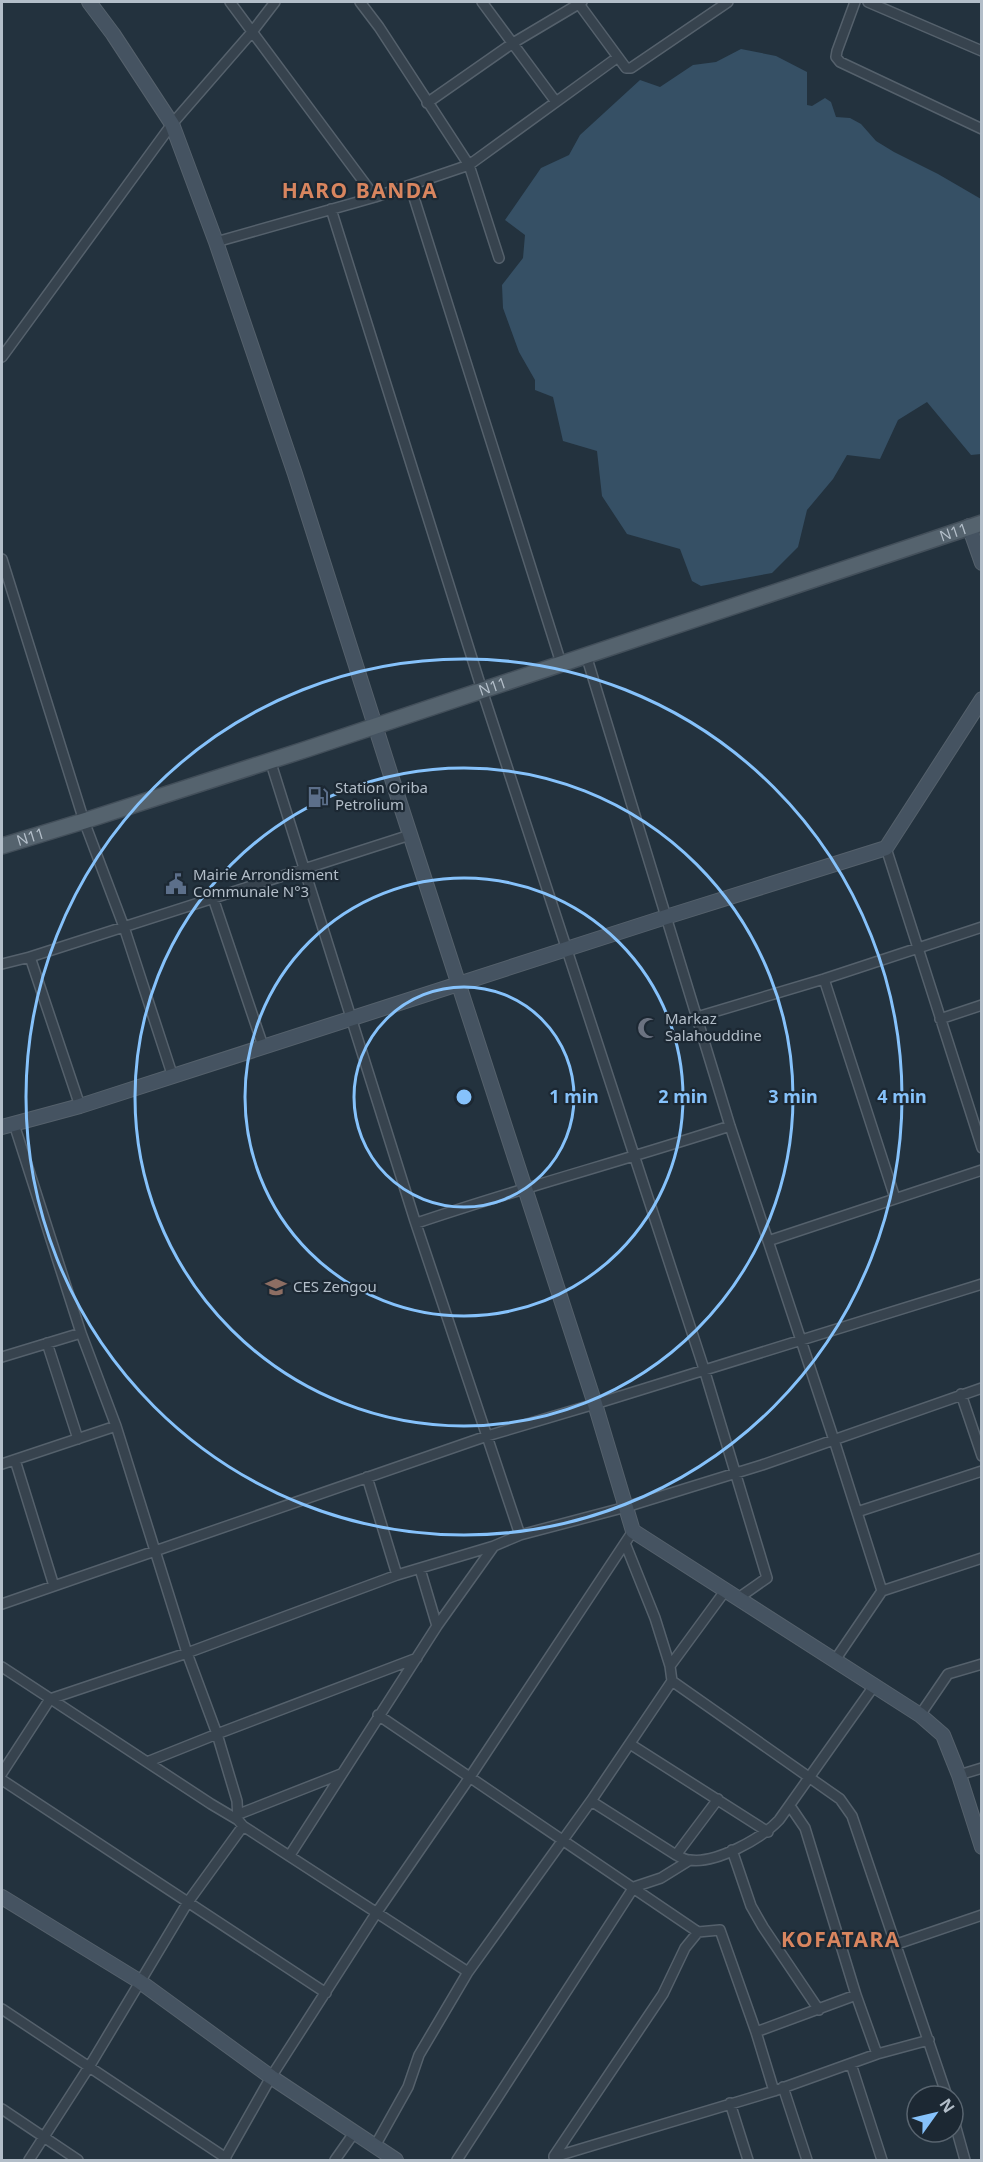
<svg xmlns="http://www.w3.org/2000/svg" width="983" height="2162" viewBox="0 0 983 2162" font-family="'Noto Sans',sans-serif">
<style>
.water{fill:#365065}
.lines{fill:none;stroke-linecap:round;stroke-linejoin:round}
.street-casing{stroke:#55616c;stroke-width:12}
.secondary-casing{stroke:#55616c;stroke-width:16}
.primary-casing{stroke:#434f5a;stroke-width:18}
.street{stroke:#37434e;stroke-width:9}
.secondary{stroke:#455361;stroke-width:14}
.primary{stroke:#55636e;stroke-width:15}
.ring{fill:none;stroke:#86c2fb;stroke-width:3}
.labels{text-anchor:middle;stroke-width:4.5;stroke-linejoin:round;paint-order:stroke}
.street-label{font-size:15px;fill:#b3bec9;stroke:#1c2833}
.poi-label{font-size:15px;fill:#b3bec9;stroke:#1c2833;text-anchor:start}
.district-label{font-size:21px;font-weight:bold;letter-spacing:1.5px;fill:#d8855f;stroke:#1c2833}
.centre{fill:#86c2fb;stroke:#1c2833;stroke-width:3}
.ring-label{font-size:18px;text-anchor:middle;font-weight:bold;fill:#86c2fb;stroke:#1c2833;stroke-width:4.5;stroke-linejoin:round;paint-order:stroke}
</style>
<rect width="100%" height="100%" fill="#23323e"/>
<path class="water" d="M741,49L776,56L807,72V105L812,106L825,98L831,102L836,117L850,118L861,124L876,141L894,152L938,174L981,199V454L971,455L927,402L898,420L880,459L847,455L833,479L807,510L798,547L772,573L701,586L692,581L680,549L627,534L602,496L597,451L563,441L553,397L535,390V380L519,352L503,308L502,285L523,258L525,235L505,220L541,168L569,155L580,135L640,80L660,87L693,65L716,62Z"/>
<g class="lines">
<defs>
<path id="street" d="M230,2L375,197
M360,2L379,27L469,165L499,258
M482,2L556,102
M855,2L837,51L836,57L840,62L982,129
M868,2L982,51
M579,4L626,68H631L728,2
M427,103L513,43L582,2
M410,185L561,663
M331,209L482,690L704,1369L767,1578L737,1599
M216,242L375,197L469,165L618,57
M2,357L172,124L252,32L275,2
M2,559L84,821L124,927L173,1077
M586,655L730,1126L834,1440L882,1591
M270,760L415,1221L520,1535
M886,848L982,1148
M213,898L263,1046
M30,957L80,1106
M2,964L30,957L410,835
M824,979L895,1198
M697,1017L824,979L982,927
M940,1019L982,1005
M14,1124L81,1333L116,1426L187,1653L217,1734L237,1801L238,1820L243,1826L468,1972
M417,1223C520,1188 626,1160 730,1126
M768,1241L982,1170
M47,1343L78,1439
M2,1357L81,1333
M961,1394L982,1456
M15,1460L54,1586
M2,1464L116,1426
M367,1477L397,1575
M857,1512L982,1471
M625,1543L655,1618L670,1666
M420,1569L437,1626
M2,1604L487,1436L595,1404L982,1284
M835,1660L882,1591L982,1558
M2,1667L211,1804L238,1820
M672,1681L840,1799L852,1816L947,2096
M378,1715L698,1932L720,1930L756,2032L774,2091
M920,1715L948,1674L982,1664
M630,1744L768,1832
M147,1762L217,1734L417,1658
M2,1773L50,1699L187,1653L397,1575L494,1546L520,1535L626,1507L762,1465L982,1388
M959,1775L982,1768
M2,1780L326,1993
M591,1801L676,1855C680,1857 685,1860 690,1860C716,1864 762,1838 779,1820L874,1686
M790,1806L805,1828L856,1995L877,2054
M239,1814L341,1774
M732,1850L751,1906L763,1927L819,2010
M290,1855L437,1626L494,1546
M676,1855L718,1799
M897,1944L982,1915
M2,2009L226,2158
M756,2032L856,1995
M851,2064L882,2160
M783,2087L807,2160
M730,2103L748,2160
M2,2109L78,2160
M953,2117L965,2160
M375,2146L408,2087L419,2055L468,1972L591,1801L672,1681L670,1666L725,1591
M554,2156L663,1994L685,1948L698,1932
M554,2157L774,2091L877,2054L929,2040
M29,2160L89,2067L188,1902L243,1826
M224,2160L271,2077L377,1912L470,1777L633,1531
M335,2160L354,2133
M457,2160L634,1887L661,1878L690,1860"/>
<path id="secondary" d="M89,2L113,34L172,124L216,242L295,474L394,785L595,1404L633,1531L920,1715L943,1735L959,1775L982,1847
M969,526L982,563
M2,1127L80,1106L666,917L886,848L982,699
M2,1897L139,1981L271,2077L396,2160"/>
<g id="primary">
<path id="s1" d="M2,846L84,821L307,749L982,523"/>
</g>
</defs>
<use href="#street" class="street-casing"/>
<use href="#secondary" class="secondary-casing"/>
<use href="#primary" class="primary-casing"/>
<use href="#street" class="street"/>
<use href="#secondary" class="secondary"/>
<use href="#primary" class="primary"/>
</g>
<g class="ring">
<circle cx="464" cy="1097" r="110"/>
<circle cx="464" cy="1097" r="219"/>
<circle cx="464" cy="1097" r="329"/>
<circle cx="464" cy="1097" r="438"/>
</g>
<defs>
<symbol id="fuel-bare" viewBox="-9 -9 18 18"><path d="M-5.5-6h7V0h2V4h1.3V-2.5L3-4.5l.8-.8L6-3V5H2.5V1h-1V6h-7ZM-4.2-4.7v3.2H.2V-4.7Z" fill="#5c6f8a" stroke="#1c2833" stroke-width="2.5" paint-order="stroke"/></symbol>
<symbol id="civic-bare" viewBox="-9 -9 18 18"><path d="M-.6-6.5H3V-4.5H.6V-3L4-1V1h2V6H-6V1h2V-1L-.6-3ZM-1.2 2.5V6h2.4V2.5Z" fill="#5c6f8a" stroke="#1c2833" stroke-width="2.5" paint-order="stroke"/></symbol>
<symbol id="mosque-bare" viewBox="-9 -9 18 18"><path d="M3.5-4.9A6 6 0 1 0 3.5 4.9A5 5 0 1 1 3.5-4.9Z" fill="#6b7280" stroke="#1c2833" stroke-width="2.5" paint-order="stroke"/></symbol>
<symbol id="school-bare" viewBox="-9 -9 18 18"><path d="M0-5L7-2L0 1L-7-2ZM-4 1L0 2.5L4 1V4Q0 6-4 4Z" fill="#8d6e63" stroke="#1c2833" stroke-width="2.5" paint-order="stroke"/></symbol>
</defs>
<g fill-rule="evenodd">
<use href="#fuel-bare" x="303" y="782" width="30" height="30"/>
<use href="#civic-bare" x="161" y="869" width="30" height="30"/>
<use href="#mosque-bare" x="633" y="1013" width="30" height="30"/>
<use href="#school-bare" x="261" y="1272" width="30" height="30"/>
</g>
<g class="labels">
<g class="street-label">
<text dy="5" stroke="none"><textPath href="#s1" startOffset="1002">N11</textPath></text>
<text dy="5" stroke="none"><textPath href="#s1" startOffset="516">N11</textPath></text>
<text dy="5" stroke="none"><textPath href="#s1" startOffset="30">N11</textPath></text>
</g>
<g class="poi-label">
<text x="335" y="793">Station Oriba<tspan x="335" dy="17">Petrolium</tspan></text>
<text x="193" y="880">Mairie Arrondisment<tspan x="193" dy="17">Communale N°3</tspan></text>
<text x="665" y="1024">Markaz<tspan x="665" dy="17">Salahouddine</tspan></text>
<text x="293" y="1292">CES Zengou</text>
</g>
<g class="district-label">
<text x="360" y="198">HARO BANDA</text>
<text x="841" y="1947">KOFATARA</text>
</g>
</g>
<circle cx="464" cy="1097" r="9" class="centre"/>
<g class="ring-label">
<text x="574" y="1103">1 min</text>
<text x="683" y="1103">2 min</text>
<text x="793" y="1103">3 min</text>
<text x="902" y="1103">4 min</text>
</g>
<rect width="983" height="2162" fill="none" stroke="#b3bec9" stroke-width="6"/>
<g transform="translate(935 2114) rotate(56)"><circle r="28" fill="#1c2833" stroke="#58646f" stroke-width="1.5"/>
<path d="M0-4.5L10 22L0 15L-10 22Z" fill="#86c2fb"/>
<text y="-9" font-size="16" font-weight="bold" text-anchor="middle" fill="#b3bec9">N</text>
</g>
</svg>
